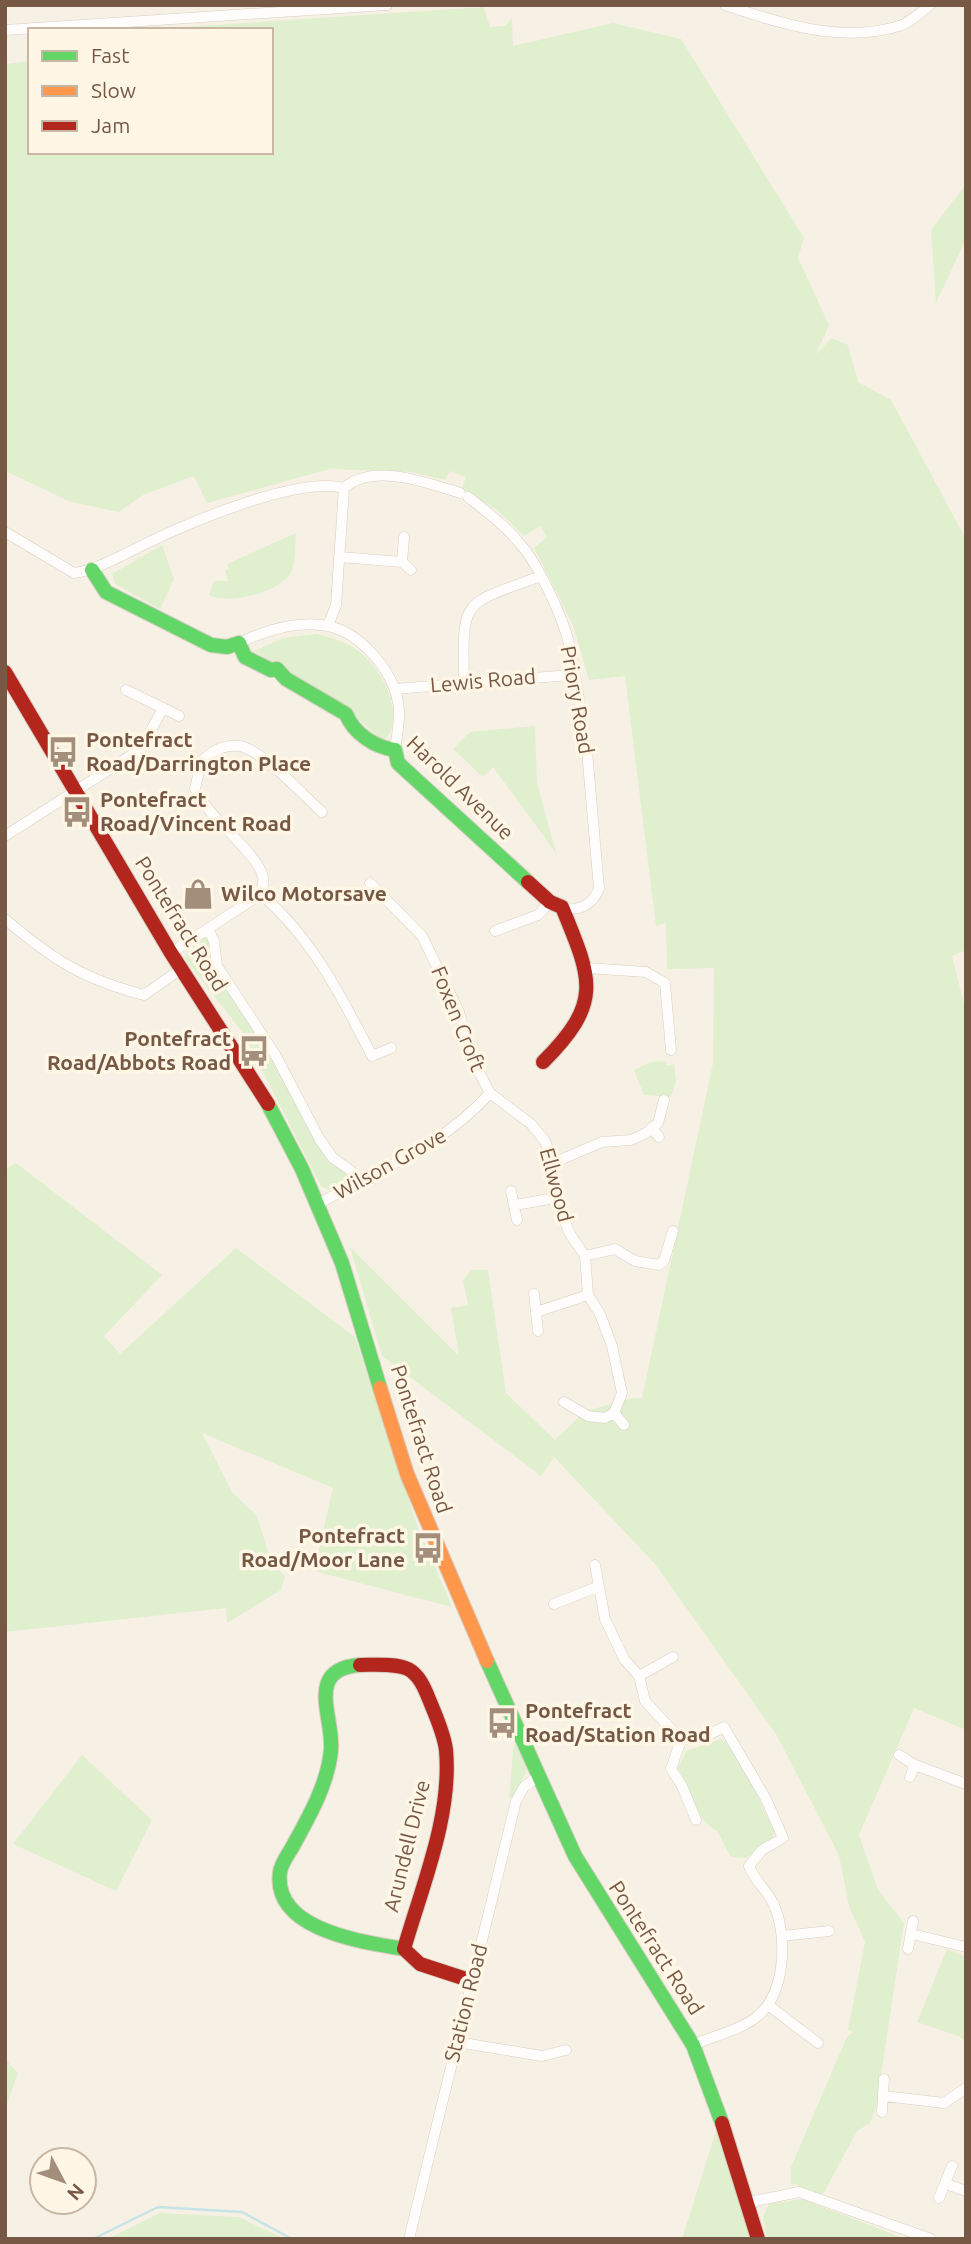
<svg xmlns="http://www.w3.org/2000/svg" width="971" height="2244" viewBox="0 0 971 2244" font-family="Ubuntu,sans-serif">
<style>
.green{fill:#e0efce}
.lines{fill:none;stroke-linecap:round;stroke-linejoin:round}
.stream{stroke:#c6e4e8;stroke-width:2.5}
.street-casing{stroke:#d8cec3;stroke-width:11}
.fast-casing{stroke:#d8cdc2;stroke-width:16}
.slow-casing{stroke:#d8cdc2;stroke-width:16}
.jam-casing{stroke:#d8cdc2;stroke-width:16}
.street{stroke:#fefdfb;stroke-width:10}
.fast{stroke:#63d668;stroke-width:14}
.slow{stroke:#ff974d;stroke-width:14}
.jam{stroke:#b3261e;stroke-width:14}
.labels{text-anchor:middle;stroke-width:7;stroke-linejoin:round;paint-order:stroke}
.street-label{font-size:21px;fill:#765844;stroke:#fff6e6}
.poi-label{font-size:21px;font-weight:bold;fill:#765844;stroke:#fff6e6;text-anchor:start}
</style>
<rect width="100%" height="100%" fill="#f7f1e5"/>
<path class="green" d="M484,7L490,27L505,26L512,18L513,46L613,23L681,39L804,238L798,258L829,325L816,354L832,338L848,345L858,382L891,400L966,539V950L952,956L966,1012V1730L914,1708L859,1835L878,1890L904,1923L876,2108L870,2123L857,2131L822,2196L798,2190L799,2185L791,2184V2167L847,2037L853,2032L848,2030L865,1942L849,1906L839,1855L776,1734L655,1564L554,1457L541,1476L382,1356L350,1247L459,1356L451,1308L468,1305L463,1280L471,1270H488L506,1393L555,1440L586,1410C606,1408 623,1397 642,1398L713,1063L714,968L667,969L666,923L656,926L625,676L589,680L573,625L534,548L547,537L540,526L524,536L497,510L462,488L466,477L450,471L445,480L412,472L330,469L207,503L194,476L143,495L119,512L71,502L5,471V64L30,61V152H271V30H138Z
M966,184V239L936,303L931,230Z
M296,533C295,544 296,562 291,572C280,593 229,605 209,595L214,581H228L225,570L229,569L227,564Z
M162,545L174,579L160,609L115,584L112,574Z
M316,634C333,638 348,642 361,653C383,672 407,715 384,741L341,705L254,651L283,638Z
M535,726L537,783L556,853L493,767L483,777L453,749L470,732Z
M205,937L209,939L217,971L275,1065L315,1138L348,1174L346,1184L328,1190L321,1186L243,1033L185,959L186,951Z
M666,1061V1066L674,1064L676,1081L671,1097L644,1095L634,1070L651,1062Z
M16,1163L162,1275L104,1336L120,1354L236,1248L355,1337L416,1522L452,1607L314,1571L333,1488L202,1433L232,1492L257,1516L272,1564L285,1576L281,1590L227,1623L226,1608L5,1632V1170Z
M721,1739L727,1742L755,1790L774,1832L772,1839L746,1858L731,1857L717,1831C693,1818 693,1793 678,1768L686,1751Z
M514,1743L528,1768L513,1798L509,1797Z
M82,1755L152,1820L116,1891L13,1844Z
M947,1949L966,1957V2042L958,2036L917,2022Z
M5,2059L18,2073L5,2110Z
M716,2131L751,2239H682Z
M802,2199L906,2239H767L763,2217L769,2204Z
M160,2213L239,2217L285,2239H107Z"/>
<g class="lines">
<path class="stream" d="M93,2239L158,2207L242,2212L292,2239"/>
<defs>
<path id="street" d="M725,5C779,23 841,44 899,26C909,23 921,12 930,5
M5,30L387,5
M468,497C487,512 506,526 521,545C540,566 580,648 571,675L576,680L587,751L599,889C592,905 579,912 562,907
M5,532L74,573C99,569 120,556 143,545C188,523 297,476 344,488C374,462 427,483 460,493
M404,537L402,562L411,570
M339,557L402,562
M328,626L336,605L344,488
M239,643C266,630 297,620 328,626C361,633 392,670 398,702C401,717 397,734 395,750
M464,681C462,596 463,605 541,576
M395,689L571,675
M163,708L179,716
M5,836L141,749L163,708L126,690
M370,883L422,936L459,1012L472,1059L490,1093L531,1124L545,1141L553,1163L555,1198L570,1234L585,1256L588,1295L600,1314L612,1346L622,1393L614,1413L605,1418L588,1416L564,1402
M261,894C262,889 264,882 263,877C258,853 209,819 195,789L201,762C211,751 224,744 240,746C262,750 304,796 322,812
M261,894C312,938 342,997 372,1056L391,1048
M5,919C53,960 83,979 144,995L181,969
M208,929L214,941L217,966L276,1056L320,1140L333,1158L350,1170L361,1183
M495,931L538,915L550,902
M171,953L261,894
M587,968L646,972L665,983L671,1050
M651,1128L659,1137
M553,1163L602,1142L631,1140L646,1133L658,1123L664,1100
M511,1191L517,1220
M318,1204C379,1170 443,1146 490,1093
M515,1205L555,1198
M585,1256L615,1249L635,1261L659,1265L664,1261L673,1231
M534,1294L538,1331
M536,1312L588,1295
M614,1413L624,1425
M595,1565L605,1619L624,1659L639,1676L645,1701L681,1740L702,1738L724,1727L766,1799L783,1838L762,1850L749,1866C754,1880 766,1889 773,1903C788,1934 786,1992 758,2016C741,2030 713,2036 693,2045
M554,1604L597,1587
M639,1676L673,1657
M681,1740L671,1769L682,1786L696,1820
M899,1755L915,1765L966,1784
M910,1777L915,1765
M912,1934L966,1947
M782,1936L829,1931
M908,1949L913,1921
M768,2005L818,2043
M457,2042L542,2056L566,2050
M884,2096L944,2103L966,2088
M882,2112L884,2079
M946,2184L966,2191
M939,2198L952,2166
M755,2201L799,2192L931,2239
M409,2239L516,1801L524,1787L538,1776"/>
<path id="fast" d="M92,570L106,592L211,645L227,647L239,643L245,657L271,670L277,669L286,679L346,714C354,734 375,747 395,750L398,763L528,882
M268,1104L302,1169L342,1263L380,1388
M487,1661L575,1856L693,2045L722,2123
M360,1665C304,1669 334,1717 331,1750C328,1783 310,1815 294,1844C290,1852 281,1863 280,1872C272,1931 365,1942 404,1949"/>
<path id="slow" d="M380,1388L407,1474L487,1661"/>
<path id="jam" d="M5,672L171,953L268,1104
M528,882L550,902L562,907C592,980 603,1002 543,1062
M360,1665C374,1665 395,1663 408,1669C421,1676 426,1692 431,1704C437,1719 444,1734 446,1750C452,1816 422,1886 404,1949L420,1964L472,1981
M722,2123L758,2239"/>
</defs>
<use href="#street" class="street-casing"/>
<use href="#fast" class="fast-casing"/>
<use href="#slow" class="slow-casing"/>
<use href="#jam" class="jam-casing"/>
<use href="#street" class="street"/>
<use href="#fast" class="fast"/>
<use href="#slow" class="slow"/>
<use href="#jam" class="jam"/>
</g>
<defs>
<symbol id="bus-bare" viewBox="-9 -9 18 18"><path d="M-5-6H5V4H4V6H2V4H-2V6H-4V4H-5ZM-3.5-4V0h7V-4ZM-3.5 1.2v1.5H-2V1.2ZM2 1.2v1.5H3.5V1.2Z" fill="#a38e7c" stroke="#fff6e6" stroke-width="2.5" paint-order="stroke"/></symbol>
<symbol id="shop-bare" viewBox="-9 -9 18 18"><path d="M-5-2.5h2.3a2.7 3.5 0 0 1 5.4 0H5L5.5 6h-11ZM-1.5-2.5h3a1.5 2.3 0 0 0-3 0Z" fill="#a38e7c" stroke="#fff6e6" stroke-width="2.5" paint-order="stroke"/></symbol>
</defs>
<g fill-rule="evenodd">
<use href="#bus-bare" x="41" y="730" width="44" height="44"/>
<use href="#bus-bare" x="55" y="790" width="44" height="44"/>
<use href="#shop-bare" x="176" y="872" width="44" height="44"/>
<use href="#bus-bare" x="232" y="1029" width="44" height="44"/>
<use href="#bus-bare" x="406" y="1526" width="44" height="44"/>
<use href="#bus-bare" x="480" y="1701" width="44" height="44"/>
</g>
<g class="labels">
<g class="street-label">
<text transform="translate(483 681) rotate(-5)" y="7">Lewis Road</text>
<text transform="translate(577 700) rotate(80)" y="7">Priory Road</text>
<text transform="translate(460 788) rotate(44)" y="7">Harold Avenue</text>
<text transform="translate(181 924) rotate(58)" y="7">Pontefract Road</text>
<text transform="translate(458 1019) rotate(68)" y="7">Foxen Croft</text>
<text transform="translate(390 1164) rotate(-29)" y="7">Wilson Grove</text>
<text transform="translate(556 1185) rotate(75)" y="7">Ellwood</text>
<text transform="translate(421 1439) rotate(72)" y="7">Pontefract Road</text>
<text transform="translate(407 1846) rotate(-76)" y="7">Arundell Drive</text>
<text transform="translate(656 1948) rotate(57)" y="7">Pontefract Road</text>
<text transform="translate(466 2003) rotate(-76)" y="7">Station Road</text>
</g>
<g class="poi-label">
<text x="86" y="747">Pontefract<tspan x="86" dy="24">Road/Darrington Place</tspan></text>
<text x="100" y="807">Pontefract<tspan x="100" dy="24">Road/Vincent Road</tspan></text>
<text x="221" y="901">Wilco Motorsave</text>
<text x="231" y="1046" text-anchor="end">Pontefract<tspan x="231" dy="24">Road/Abbots Road</tspan></text>
<text x="405" y="1543" text-anchor="end">Pontefract<tspan x="405" dy="24">Road/Moor Lane</tspan></text>
<text x="525" y="1718">Pontefract<tspan x="525" dy="24">Road/Station Road</tspan></text>
</g>
</g>
<rect width="971" height="2244" fill="none" stroke="#765844" stroke-width="14"/>
<rect x="28" y="28" width="245" height="126" fill="#fff6e6" stroke="#c8b7a5" stroke-width="2"/>
<rect x="42" y="51" width="35" height="10" fill="#63d668" stroke="#c8b7a5" stroke-width="2"/>
<text x="91" y="63" font-size="21" fill="#765844">Fast</text>
<rect x="42" y="86" width="35" height="10" fill="#ff974d" stroke="#c8b7a5" stroke-width="2"/>
<text x="91" y="98" font-size="21" fill="#765844">Slow</text>
<rect x="42" y="121" width="35" height="10" fill="#b3261e" stroke="#c8b7a5" stroke-width="2"/>
<text x="91" y="133" font-size="21" fill="#765844">Jam</text>
<g transform="translate(63 2181) rotate(131)"><circle r="33" fill="#fff6e6" stroke="#c8b7a5" stroke-width="2"/>
<path d="M0-5L12 26L0 18L-12 26Z" fill="#a38e7c"/>
<text y="-10" font-size="19" font-weight="bold" text-anchor="middle" fill="#765844">N</text>
</g>
</svg>
